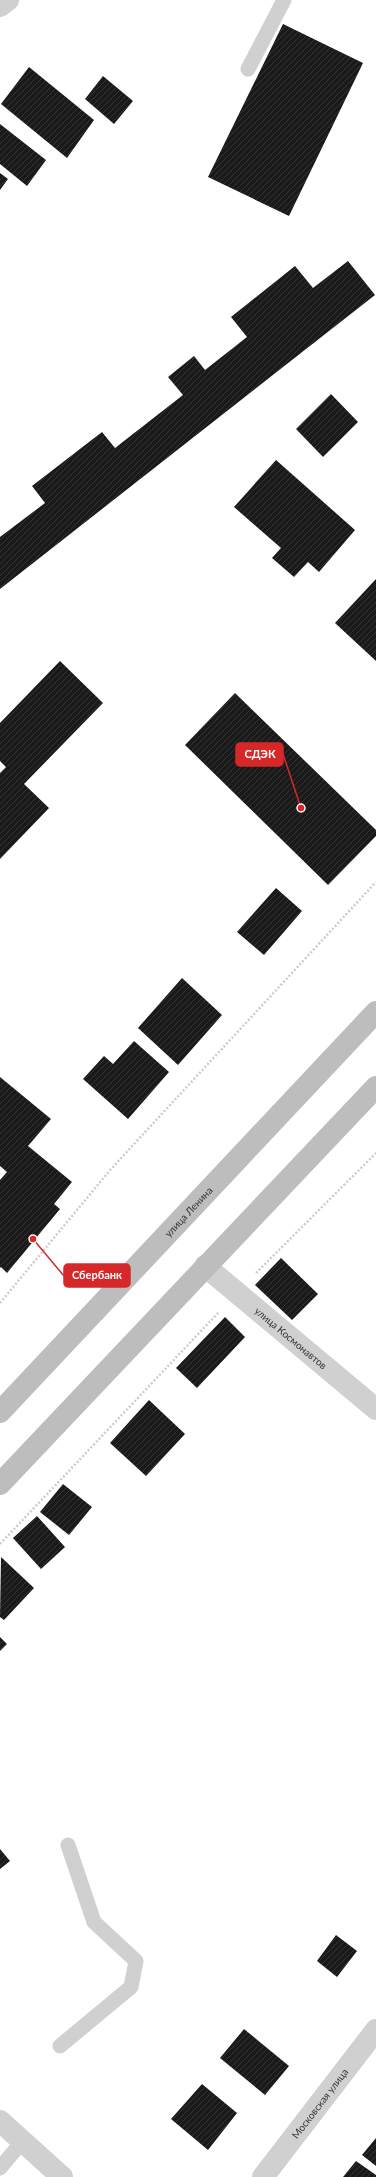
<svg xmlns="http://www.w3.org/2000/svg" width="376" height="2177" viewBox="0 0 376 2177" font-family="Lato,sans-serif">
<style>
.building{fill:url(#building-hatch)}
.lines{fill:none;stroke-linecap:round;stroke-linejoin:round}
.path{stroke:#cdcdcd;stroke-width:2.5;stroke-dasharray:2 2;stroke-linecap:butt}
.lane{stroke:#d0d0d0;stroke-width:15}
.street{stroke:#d0d0d0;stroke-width:22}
.secondary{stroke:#bdbdbd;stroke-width:22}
.labels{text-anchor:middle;stroke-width:4;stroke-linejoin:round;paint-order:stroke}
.street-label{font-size:10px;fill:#333;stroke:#fff}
.leader{fill:none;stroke:#d62828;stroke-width:1.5}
.callout-dot{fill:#d62828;stroke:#fff;stroke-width:1.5}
.callout{fill:#d62828;stroke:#d62828;stroke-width:1.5}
.callout-label{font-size:11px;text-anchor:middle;font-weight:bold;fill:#fff}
</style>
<defs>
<pattern id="building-hatch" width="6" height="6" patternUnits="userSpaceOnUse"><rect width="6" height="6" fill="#1a1a1a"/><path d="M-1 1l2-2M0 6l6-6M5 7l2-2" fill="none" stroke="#333"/></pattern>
</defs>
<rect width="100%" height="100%" fill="#fff"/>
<path class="building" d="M283,24L363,63L289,216L208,177Z
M29,67L94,120L67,158L1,104Z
M103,76L133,101L114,124L85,99Z
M0,124L46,160L27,186L0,164Z
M0,173L8,179L0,190Z
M348,261L375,295L0,589V537L45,503L32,486L102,432L115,448L183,395L168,377L194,356L205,370L247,337L231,317L295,266L313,288Z
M331,394L358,422L323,457L296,429Z
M276,460L355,530L319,572L308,562L294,577L272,558L281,548L234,507Z
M376,579V661L335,623Z
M60,661L103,703L24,784L49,808L0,859V773L6,767L0,761V723Z
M235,693L376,830V836L328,885L185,745Z
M276,888L302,911L264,955L237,932Z
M182,978L222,1015L178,1065L138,1028Z
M134,1041L169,1072L128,1119L83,1079L104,1056L113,1064Z
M0,1077L51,1119L28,1146L72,1182L54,1204L60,1209L7,1273L1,1267L0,1268V1180L7,1172L0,1166Z
M281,1258L318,1294L292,1320L255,1285Z
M225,1317L245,1337L197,1388L176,1368Z
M149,1400L185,1434L146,1476L110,1443Z
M63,1484L92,1507L69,1535L40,1512Z
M37,1516L65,1547L41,1569L13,1538Z
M1,1557L34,1588L4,1620L0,1617Z
M0,1637L7,1644L0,1651Z
M0,1849L10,1861L0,1869Z
M336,1935L357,1951L337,1977L317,1961Z
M244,2029L289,2066L265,2095L220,2058Z
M202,2084L237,2113L208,2150L171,2119Z
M376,2138V2166L362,2155Z
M356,2161L376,2175V2177H343Z"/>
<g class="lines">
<path class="path" d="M256,1273L376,1153
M0,1303L111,1169L376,882
M0,1544L219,1312"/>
<path class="lane" d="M248,69L284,0
M60,2046L131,1987L136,1961L94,1922L68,1845
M0,2168L22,2142"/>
<g class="street">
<path d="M0,6L8,0"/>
<path id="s1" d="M205,1266L376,1409"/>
<path d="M0,2121L62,2177"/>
<path id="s2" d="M263,2177L376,2030"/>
</g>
<g class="secondary">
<path id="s3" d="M0,1412L376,1012"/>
<path d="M0,1484L376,1087"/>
</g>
</g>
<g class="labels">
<g class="street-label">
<text dy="4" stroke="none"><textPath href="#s3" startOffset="275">улица Ленина</textPath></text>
<text dy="4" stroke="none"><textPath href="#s1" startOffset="112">улица Космонавтов</textPath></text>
<text dy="4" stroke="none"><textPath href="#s2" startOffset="93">Московская улица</textPath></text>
</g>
</g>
<path class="leader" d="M301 808L283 754M33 1239L64 1276"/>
<g class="callout-dot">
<circle cx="301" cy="808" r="4"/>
<circle cx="33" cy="1239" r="4"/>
</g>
<g class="callout">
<rect x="236" y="743" width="47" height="23" rx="4"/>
<rect x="64" y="1264" width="66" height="23" rx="4"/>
</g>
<g class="callout-label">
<text x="260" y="758">СДЭК</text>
<text x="97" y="1279">Сбербанк</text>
</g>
</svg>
